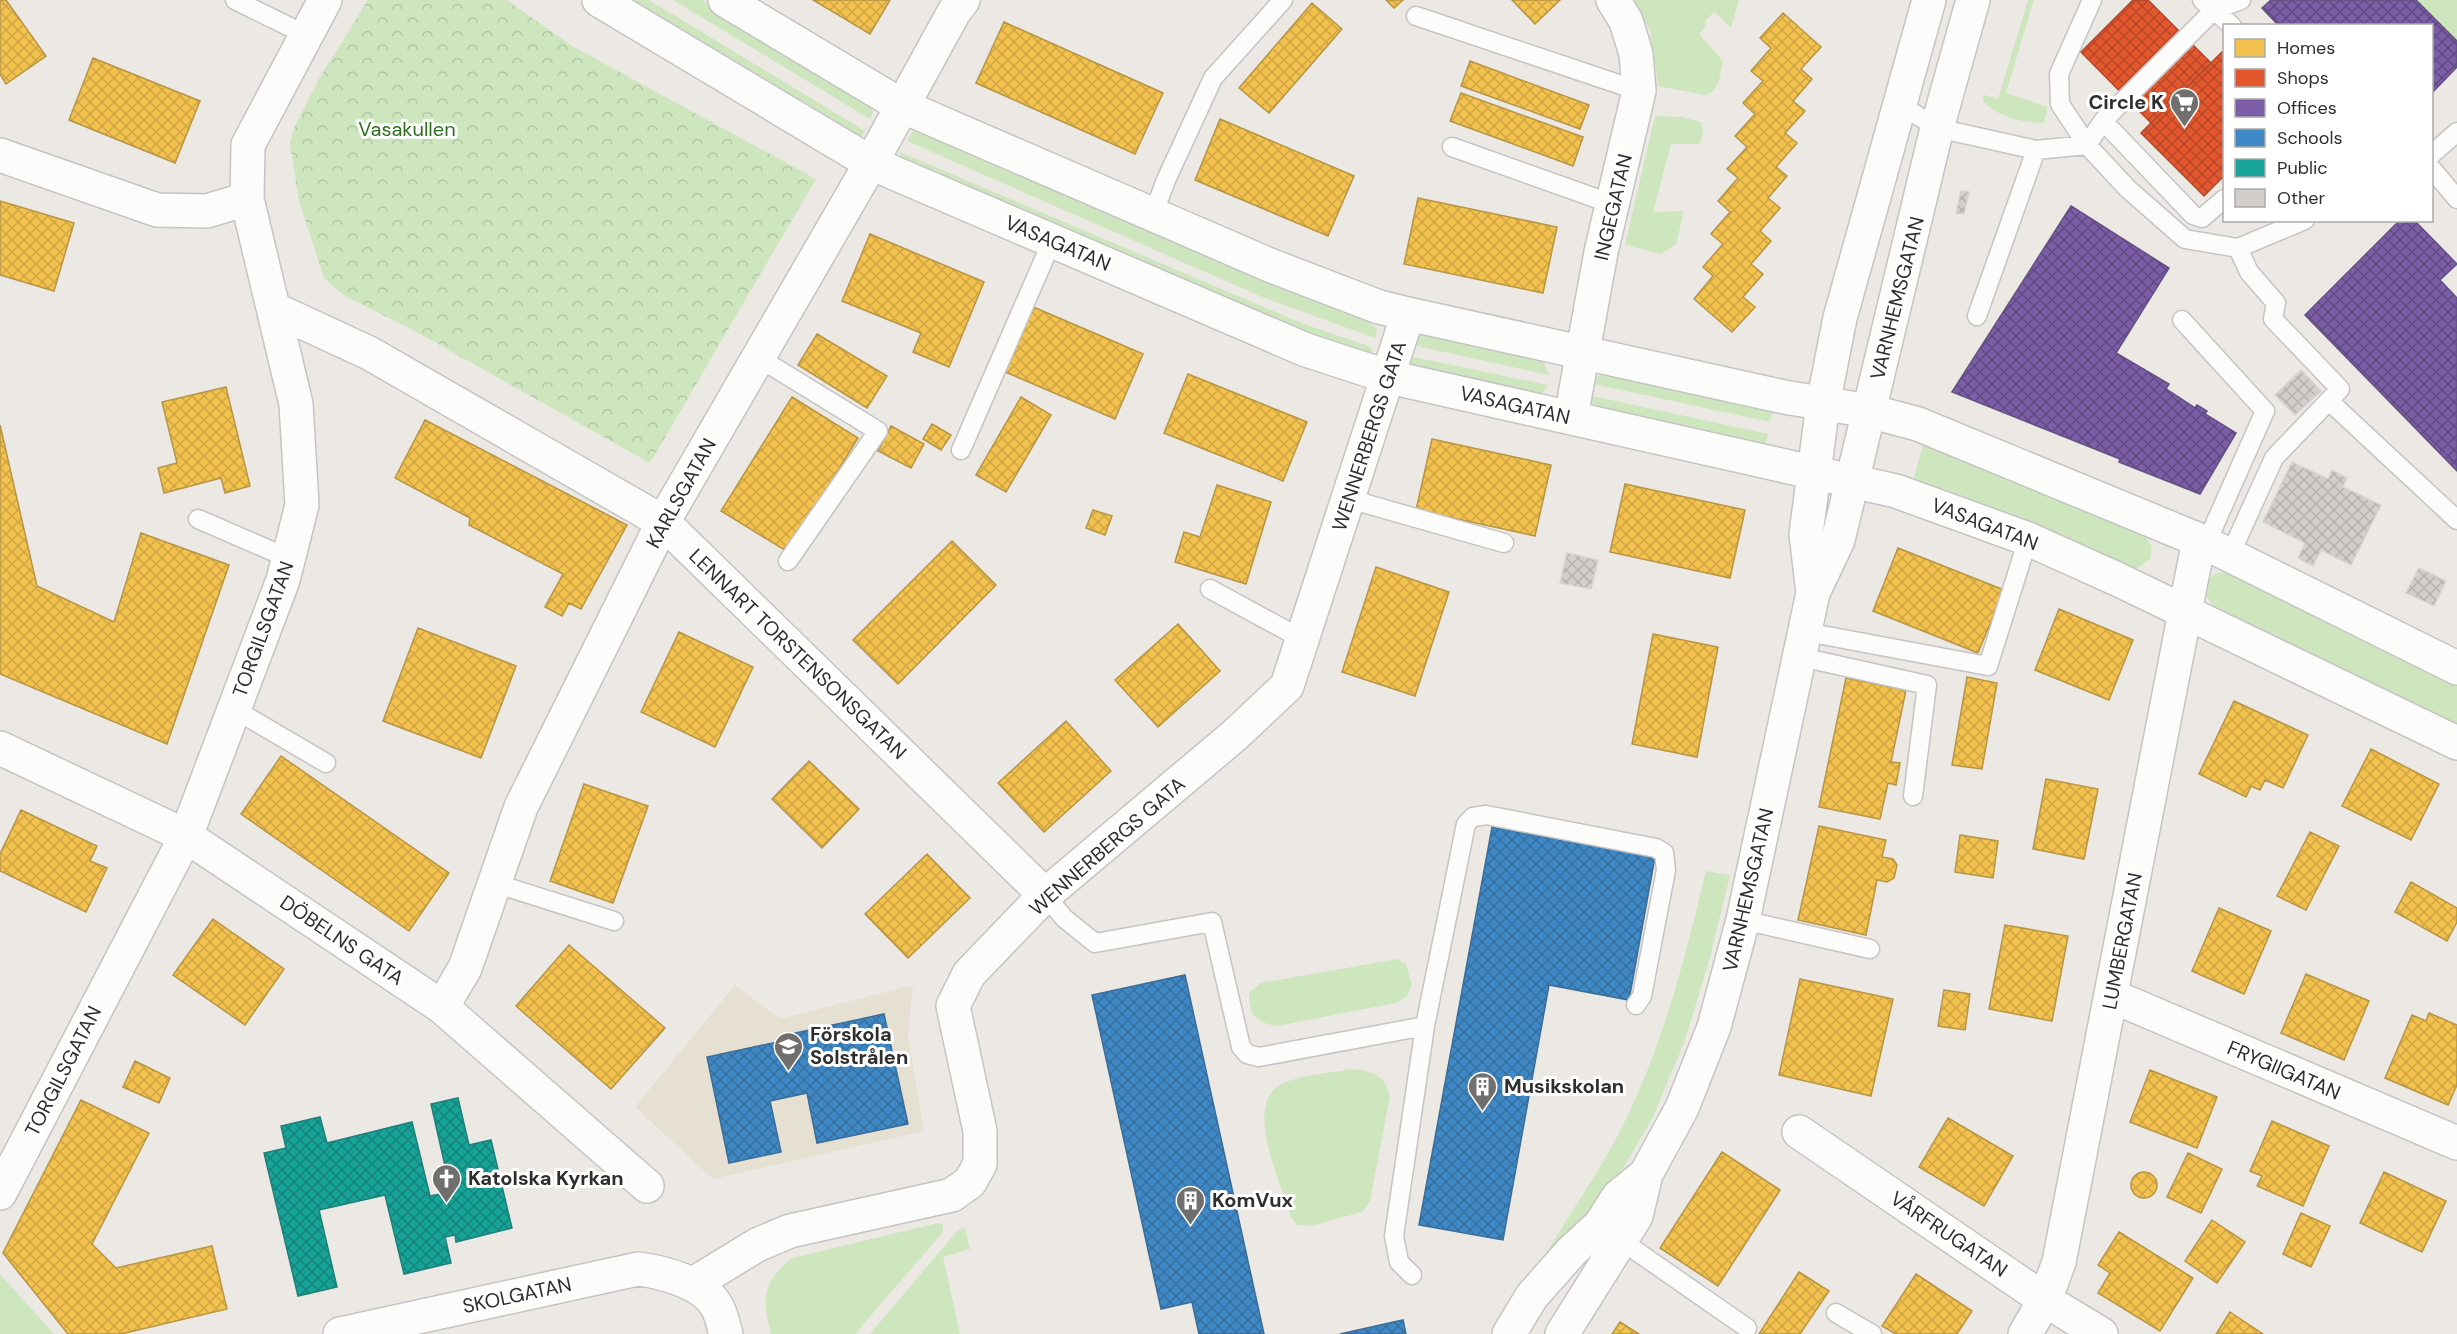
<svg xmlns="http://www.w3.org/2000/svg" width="2457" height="1334" viewBox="0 0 2457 1334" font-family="'DM Sans',sans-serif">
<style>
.education{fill:#e6e0d3}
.grass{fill:#cee6be}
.park{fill:url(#park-crowns)}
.homes{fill:url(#homes-cross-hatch);stroke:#b79544;stroke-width:1.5}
.shops{fill:url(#shops-cross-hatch);stroke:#ad4b2e;stroke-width:1.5}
.offices{fill:url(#offices-cross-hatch);stroke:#645083;stroke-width:1.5}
.schools{fill:url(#schools-cross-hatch);stroke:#3a6d98;stroke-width:1.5}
.public{fill:url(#public-cross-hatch);stroke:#1e8078;stroke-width:1.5}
.building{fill:url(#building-cross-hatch);stroke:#d7d4d0;stroke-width:1.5}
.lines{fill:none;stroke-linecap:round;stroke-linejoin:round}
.lane-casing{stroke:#c5c4c5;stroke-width:21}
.street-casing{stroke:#c5c4c5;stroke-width:36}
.secondary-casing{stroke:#c5c4c5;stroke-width:36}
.lane{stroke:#fcfcfb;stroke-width:18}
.street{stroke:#fcfcfb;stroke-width:33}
.secondary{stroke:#fcfcfb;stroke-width:33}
.labels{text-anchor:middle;stroke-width:6;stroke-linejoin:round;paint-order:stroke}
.poi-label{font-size:20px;font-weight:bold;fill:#2e2e2e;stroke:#fff;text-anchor:start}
.park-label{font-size:20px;fill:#2c6e1b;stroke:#fff}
.street-label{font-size:20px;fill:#2e2e2e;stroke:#fff}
</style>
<defs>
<pattern id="park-crowns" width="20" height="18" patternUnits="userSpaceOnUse" patternTransform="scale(1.5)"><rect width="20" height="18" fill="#cee6be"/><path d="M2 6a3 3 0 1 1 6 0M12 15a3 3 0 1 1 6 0" fill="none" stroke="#b1c6a4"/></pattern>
<pattern id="homes-cross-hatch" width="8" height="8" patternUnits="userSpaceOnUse" patternTransform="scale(1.5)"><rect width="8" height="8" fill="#f2c14e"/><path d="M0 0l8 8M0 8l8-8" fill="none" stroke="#d0a644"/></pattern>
<pattern id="shops-cross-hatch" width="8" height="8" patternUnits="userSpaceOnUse" patternTransform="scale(1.5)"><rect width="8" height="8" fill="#e4572e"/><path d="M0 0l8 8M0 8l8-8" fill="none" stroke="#b94828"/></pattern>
<pattern id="offices-cross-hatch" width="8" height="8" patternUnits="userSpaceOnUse" patternTransform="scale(1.5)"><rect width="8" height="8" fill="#7b5ea7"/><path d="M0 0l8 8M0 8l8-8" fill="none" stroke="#604a81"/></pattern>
<pattern id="schools-cross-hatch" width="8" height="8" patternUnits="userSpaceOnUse" patternTransform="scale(1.5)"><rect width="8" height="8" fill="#3f88c5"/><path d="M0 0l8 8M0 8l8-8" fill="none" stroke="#3570a0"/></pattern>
<pattern id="public-cross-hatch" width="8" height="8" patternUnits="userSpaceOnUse" patternTransform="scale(1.5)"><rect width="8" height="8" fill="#17a398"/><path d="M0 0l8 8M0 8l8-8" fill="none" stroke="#15857c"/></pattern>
<pattern id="building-cross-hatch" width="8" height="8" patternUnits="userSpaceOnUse" patternTransform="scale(1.5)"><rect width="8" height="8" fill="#d1cecb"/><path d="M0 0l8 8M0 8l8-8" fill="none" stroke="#b4b1af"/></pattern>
</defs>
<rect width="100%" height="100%" fill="#ece8e4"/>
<path class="education" d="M735,985L780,1019L913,985L908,1037L924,1131L713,1179L635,1107Z"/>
<path class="grass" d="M621,0H649L865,131L858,142Z
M673,0H702L871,103L873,113L870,119Z
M1634,0H1739L1731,28L1714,12L1704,22L1707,25L1699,34L1723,61C1720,74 1720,92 1705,95L1658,86L1650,31Z
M2028,0H2034L2006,93L2048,107L2044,123C2021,122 1998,118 1982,100L1984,95L1998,99Z
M2416,0H2457V41Z
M1655,116L1682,117L1701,122L1703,131L1700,144H1671L1653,212L1684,211L1676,244L1661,254L1625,245Z
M922,130L1368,321L1377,329L1375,338L1262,297L907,141L912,132Z
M900,152L1304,324L1371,347L1372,352L1363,361L897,166Z
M1425,331L1542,359L1549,375L1412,345L1416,335Z
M1409,356L1548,385L1541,394L1532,397L1409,367Z
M1602,375H1609L1773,409L1770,422L1589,383L1594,377Z
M1588,395L1768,434L1765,448L1594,406Z
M1923,445L2144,535L2152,546L2150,559L2135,570L1913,481Z
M2229,572L2457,685V728L2214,607L2205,594L2206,581L2216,573Z
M1706,871L1730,875L1709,961L1684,1043L1652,1119L1601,1206L1544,1257C1571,1211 1605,1164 1628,1115C1666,1034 1685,958 1706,871Z
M1397,959L1406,964L1412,985L1407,996L1396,1003L1276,1026C1255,1022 1249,1014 1249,993L1261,983Z
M1352,1069C1373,1071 1385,1075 1390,1096L1370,1201L1362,1212L1310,1226L1297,1225L1291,1217C1282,1186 1243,1105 1280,1085C1297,1075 1332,1073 1352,1069Z
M938,1223L943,1225V1232L855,1334H771C762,1300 762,1282 792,1258Z
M965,1227L970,1249L943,1257L960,1334H870L957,1231Z
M0,1274L54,1334H0Z"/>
<path class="park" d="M368,0H507L572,46L816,179L650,463L411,329L345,296L324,278L299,201L290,144L294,128L320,77Z"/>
<path class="homes" d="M0,0H6L46,56L6,84L0,74Z
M813,0H890L870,34Z
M1386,0H1403L1394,8Z
M1512,0H1560L1535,24Z
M1312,3L1342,29L1269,113L1239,88Z
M1783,13L1821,47L1801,69L1812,79L1793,101L1805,111L1785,133L1797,143L1776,167L1787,176L1768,198L1780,208L1760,231L1771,241L1751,264L1763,274L1743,297L1755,307L1732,332L1694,299L1713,276L1703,267L1723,244L1711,234L1730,212L1718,201L1738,178L1727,169L1747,147L1735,136L1755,114L1743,103L1763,81L1751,71L1771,48L1760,38Z
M1004,22L1163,93L1135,154L976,83Z
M93,58L200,101L175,163L69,120Z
M1470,61L1589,105L1580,129L1461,86Z
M1461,93L1583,137L1573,166L1450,121Z
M1220,119L1354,176L1328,236L1195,180Z
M1418,198L1557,227L1543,293L1404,264Z
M0,201L74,223L54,291L0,275Z
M870,234L984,282L949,367L913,352L921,333L842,301Z
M1031,306L1143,354L1115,419L1003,371Z
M817,334L887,376L867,408L798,365Z
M1188,374L1307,422L1283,481L1164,433Z
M226,387L250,486L225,493L221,478L164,493L158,468L177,463L162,402Z
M792,397L858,438L788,552L721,511Z
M1021,397L1051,415L1006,492L976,475Z
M425,420L627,525L581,609L569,603L562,616L545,607L563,574L469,525L470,518L395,478Z
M932,424L951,435L941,450L923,439Z
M0,425L37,586L114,622L141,533L229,565L167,744L0,674Z
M891,426L924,444L911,468L878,451Z
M1432,439L1551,465L1535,536L1416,510Z
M1625,484L1745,510L1730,578L1610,552Z
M1217,485L1271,502L1246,584L1175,562L1184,532L1200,537Z
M1093,510L1112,516L1105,535L1086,528Z
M952,541L996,585L898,684L853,640Z
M1898,548L2004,590L1978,653L1873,611Z
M1376,567L1449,592L1415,696L1342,672Z
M2059,609L2133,640L2109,700L2035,670Z
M1178,624L1220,671L1158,727L1115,680Z
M418,628L516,666L481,758L383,721Z
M679,632L753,667L715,747L641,712Z
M1653,634L1718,647L1697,757L1632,744Z
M1967,677L1997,683L1982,769L1952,765Z
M1846,678L1906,690L1891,762L1900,763L1896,785L1888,783L1880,819L1819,807Z
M2234,701L2308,735L2283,788L2265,780L2260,790L2251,786L2246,797L2199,774Z
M1066,721L1111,771L1044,832L998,783Z
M2371,749L2439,784L2411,840L2342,806Z
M281,756L449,873L409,931L241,814Z
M809,761L859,809L822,848L772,799Z
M2046,779L2098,789L2084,859L2033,849Z
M584,784L648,806L613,903L550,881Z
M21,810L97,846L90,861L107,868L86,912L0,871V854Z
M1819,826L1886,840L1882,857L1893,859L1897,865L1894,878L1887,882L1877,880L1866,935L1798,920Z
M2310,832L2339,846L2306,910L2277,896Z
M1960,835L1998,841L1993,878L1955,872Z
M927,854L970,898L908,958L865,914Z
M2411,882L2457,908V922L2447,941L2395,912Z
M2219,908L2271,931L2244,994L2192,971Z
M213,919L284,969L245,1025L173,975Z
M2005,925L2068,936L2052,1021L1989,1009Z
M569,945L665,1028L611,1089L516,1006Z
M2306,974L2369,1001L2344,1060L2281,1033Z
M1800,979L1893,999L1871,1096L1779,1075Z
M1944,990L1970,994L1965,1030L1938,1026Z
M2429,1013L2457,1025V1085L2448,1105L2385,1078L2412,1015L2426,1021Z
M135,1061L170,1078L159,1103L123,1087Z
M2150,1070L2217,1097L2197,1148L2130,1122Z
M81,1100L149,1133L92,1244L116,1268L212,1246L227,1309L121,1334H68L3,1253Z
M1948,1118L2013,1156L1984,1206L1919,1167Z
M2272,1121L2329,1146L2303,1206L2257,1186L2262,1176L2250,1171Z
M1722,1152L1780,1190L1718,1286L1660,1248Z
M2188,1153L2222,1169L2201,1213L2167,1197Z
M2384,1172L2446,1201L2422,1252L2360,1223Z
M2131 1185a13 13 0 1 1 26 0a13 13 0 1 1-26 0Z
M2301,1213L2330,1226L2311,1267L2283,1254Z
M2212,1220L2245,1242L2217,1283L2185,1261Z
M2119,1232L2193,1278L2160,1331L2098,1293L2110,1273L2098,1265Z
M1799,1272L1829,1291L1800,1334H1759Z
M1916,1274L1972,1311L1957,1334H1896L1882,1326Z
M2230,1312L2263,1334H2216Z
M1620,1322L1639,1334H1612Z"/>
<path class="shops" d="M2133,0H2148L2211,63L2151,123L2081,52Z
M2222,52L2224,55V176L2204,196L2141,133Z"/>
<path class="offices" d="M2271,0H2416L2457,41V67L2432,93V26H2279L2262,8Z
M2071,206L2169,268L2116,353L2169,384L2166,389L2195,408L2197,405L2207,411L2205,414L2236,433L2200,494L2119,462L2120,459L1952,392Z
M2400,220H2414L2457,264L2440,280L2457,298V471L2305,315Z"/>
<path class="schools" d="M1492,827L1655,857L1629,1000L1549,985L1503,1240L1419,1225Z
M1185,975L1264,1334H1199L1192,1302L1161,1309L1092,995Z
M884,1014L908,1124L817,1143L807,1093L770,1101L781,1152L729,1163L707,1057L796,1038L795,1033Z
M1403,1320L1406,1334H1340Z"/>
<path class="public" d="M458,1098L469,1145L491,1140L512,1228L456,1242L455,1235L445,1237L451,1263L404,1274L385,1195L319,1210L337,1287L298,1296L264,1153L286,1148L281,1126L320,1117L327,1143L412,1122L430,1196L451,1192L431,1104Z"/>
<path class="building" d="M1961,191L1969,192L1964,214L1956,213Z
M2301,370L2321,391L2295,415L2275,395Z
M2292,462L2328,479L2332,470L2347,478L2343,487L2381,505L2351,565L2321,550L2313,566L2298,558L2305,543L2263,522Z
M1567,553L1598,560L1591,589L1560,583Z
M2419,568L2446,581L2434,606L2406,593Z"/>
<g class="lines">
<defs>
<path id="lane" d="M235,0L306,35
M2092,0L2059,74L2060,104L2087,145L2128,189L2185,239L2238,248L2305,220
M2202,0L2214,10L2241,0
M1416,16L1639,91
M1901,105L1937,128L2036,150L2087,145L2103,121L2214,10L2232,26
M2103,121L2193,215L2202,218L2224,199
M1452,147L1612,204
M2432,154L2457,132
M2432,169L2457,199
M1153,215L1166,180L1213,78L1283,0
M1977,316L2036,150
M2182,320L2265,411L2206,544
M759,358L878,431L788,561
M2329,401L2457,520
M961,450L1052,241
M1349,499L1504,543
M198,519L288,558
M2230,555L2274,458L2340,389L2273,319L2276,303L2249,272L2238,248
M1210,589L1302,639
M1806,632L1988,666L2028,539
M1801,657L1927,685L1913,796
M234,709L326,763
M494,883L614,921
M1045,895L1064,918L1095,943L1212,922L1241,1047L1247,1054L1259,1057L1425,1026
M1743,920L1870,949
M1616,1237L1747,1328
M1412,1275L1399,1262L1394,1236L1425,1026L1466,824L1473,817L1486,815L1656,848L1664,853L1666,870L1642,996L1636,1005
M1836,1313L1872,1334"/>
<path id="street" d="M599,0L871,163L1306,350L1389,377L1896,491L2028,539L2117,579L2457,743
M725,0L902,106L1272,266L1379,307L1408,314L1784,397L1869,411L1918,424L2199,540L2457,668
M0,155L157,210L207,211L247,199
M274,309L369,353L663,522L1045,895
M1571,417L1601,252L1639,91L1636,54L1626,21L1613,0
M0,748L186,836L442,1007L647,1186
M2112,996L2457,1143
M442,1007L465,968L521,807L663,522L871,163L954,12L963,0
M1799,1132L2045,1300L2101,1334
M0,1193L186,836L283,580L302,505L296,404L247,199L248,145L325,0
M693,1284L757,1245L790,1231L952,1195L970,1182L980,1164V1131L953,1006L969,974L1045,895L1235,735L1287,686L1408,314
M2025,1334L2045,1300L2059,1262L2199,540"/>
<path id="secondary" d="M1813,593L1806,534L1823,404L1840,318L1929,0
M340,1334L638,1269C663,1272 705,1283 717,1307C722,1315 723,1325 726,1334
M1509,1334L1532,1296L1571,1252L1601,1224L1618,1197L1646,1174
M1562,1334L1636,1216L1646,1174L1682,1108L1714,1027L1743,920L1813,593L1838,540L1937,128L1973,0"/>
</defs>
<use href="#lane" class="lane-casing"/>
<use href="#street" class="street-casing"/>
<use href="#secondary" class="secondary-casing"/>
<use href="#lane" class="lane"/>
<use href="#street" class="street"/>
<use href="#secondary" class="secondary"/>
</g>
<defs>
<symbol id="supermarket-pin" viewBox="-11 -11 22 30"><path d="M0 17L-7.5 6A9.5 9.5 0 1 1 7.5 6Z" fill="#706f6e" stroke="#fff"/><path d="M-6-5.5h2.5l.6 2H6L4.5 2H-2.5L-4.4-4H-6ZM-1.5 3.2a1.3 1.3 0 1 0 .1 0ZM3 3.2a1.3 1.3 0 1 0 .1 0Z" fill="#fff"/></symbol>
<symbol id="school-pin" viewBox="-11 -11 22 30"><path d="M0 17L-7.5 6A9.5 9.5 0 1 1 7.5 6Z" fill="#706f6e" stroke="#fff"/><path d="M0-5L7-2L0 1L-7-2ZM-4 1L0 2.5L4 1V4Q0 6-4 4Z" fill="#fff"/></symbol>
<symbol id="building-pin" viewBox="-11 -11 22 30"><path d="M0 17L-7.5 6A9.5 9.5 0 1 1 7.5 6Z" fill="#706f6e" stroke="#fff"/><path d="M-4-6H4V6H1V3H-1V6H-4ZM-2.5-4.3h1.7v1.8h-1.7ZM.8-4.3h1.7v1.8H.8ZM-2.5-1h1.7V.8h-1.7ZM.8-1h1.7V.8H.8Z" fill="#fff"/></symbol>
<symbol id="church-pin" viewBox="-11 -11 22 30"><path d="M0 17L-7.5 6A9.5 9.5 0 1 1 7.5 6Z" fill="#706f6e" stroke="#fff"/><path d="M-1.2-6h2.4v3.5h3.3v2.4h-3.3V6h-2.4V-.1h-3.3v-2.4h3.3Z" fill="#fff"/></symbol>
</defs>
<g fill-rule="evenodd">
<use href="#supermarket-pin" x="2168" y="86" width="33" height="45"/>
<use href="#school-pin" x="772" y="1030" width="33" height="45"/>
<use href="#building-pin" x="1466" y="1070" width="33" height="45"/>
<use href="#church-pin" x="430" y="1162" width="33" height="45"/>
<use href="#building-pin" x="1174" y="1184" width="33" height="45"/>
</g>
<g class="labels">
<g class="poi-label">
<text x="2164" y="109" text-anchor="end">Circle K</text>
<text x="810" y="1041">Förskola<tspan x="810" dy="23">Solstrålen</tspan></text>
<text x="1504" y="1093">Musikskolan</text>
<text x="468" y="1185">Katolska Kyrkan</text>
<text x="1212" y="1207">KomVux</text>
</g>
<g class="park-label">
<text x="407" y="136">Vasakullen</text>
</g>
<g class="street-label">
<text transform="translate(1613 207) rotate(-77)" y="7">INGEGATAN</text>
<text transform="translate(1058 243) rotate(23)" y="7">VASAGATAN</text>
<text transform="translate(1897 298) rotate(-76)" y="7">VARNHEMSGATAN</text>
<text transform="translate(1515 405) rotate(13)" y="7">VASAGATAN</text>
<text transform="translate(1369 436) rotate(-72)" y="7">WENNERBERGS GATA</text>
<text transform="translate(681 493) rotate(-61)" y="7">KARLSGATAN</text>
<text transform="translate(1985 524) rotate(21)" y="7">VASAGATAN</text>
<text transform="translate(263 629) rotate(-70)" y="7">TORGILSGATAN</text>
<text transform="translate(798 654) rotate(44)" y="7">LENNART TORSTENSONSGATAN</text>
<text transform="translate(1107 846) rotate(-41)" y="7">WENNERBERGS GATA</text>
<text transform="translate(1748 890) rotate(-77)" y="7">VARNHEMSGATAN</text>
<text transform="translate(342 940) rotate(34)" y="7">DÖBELNS GATA</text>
<text transform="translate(2122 941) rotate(-79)" y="7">LUMBERGATAN</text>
<text transform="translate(2284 1070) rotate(23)" y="7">FRYGIIGATAN</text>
<text transform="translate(63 1071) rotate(-63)" y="7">TORGILSGATAN</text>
<text transform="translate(1949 1234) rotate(34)" y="7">VÅRFRUGATAN</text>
<text transform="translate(517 1295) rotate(-12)" y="7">SKOLGATAN</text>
</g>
</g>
<rect x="2223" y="24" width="210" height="198" fill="#ffffff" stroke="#ababab" stroke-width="1.5"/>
<rect x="2235" y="39" width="30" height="18" fill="#f2c14e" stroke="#ababab" stroke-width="1.5"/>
<text x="2277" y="54" font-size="18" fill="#2e2e2e">Homes</text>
<rect x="2235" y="69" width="30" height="18" fill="#e4572e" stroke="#ababab" stroke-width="1.5"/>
<text x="2277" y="84" font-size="18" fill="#2e2e2e">Shops</text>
<rect x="2235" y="99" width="30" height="18" fill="#7b5ea7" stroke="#ababab" stroke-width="1.5"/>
<text x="2277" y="114" font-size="18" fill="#2e2e2e">Offices</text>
<rect x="2235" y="129" width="30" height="18" fill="#3f88c5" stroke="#ababab" stroke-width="1.5"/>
<text x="2277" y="144" font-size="18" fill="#2e2e2e">Schools</text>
<rect x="2235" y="159" width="30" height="18" fill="#17a398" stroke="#ababab" stroke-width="1.5"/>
<text x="2277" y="174" font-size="18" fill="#2e2e2e">Public</text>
<rect x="2235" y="189" width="30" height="18" fill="#d1cecb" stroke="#ababab" stroke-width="1.5"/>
<text x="2277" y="204" font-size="18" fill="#2e2e2e">Other</text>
</svg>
